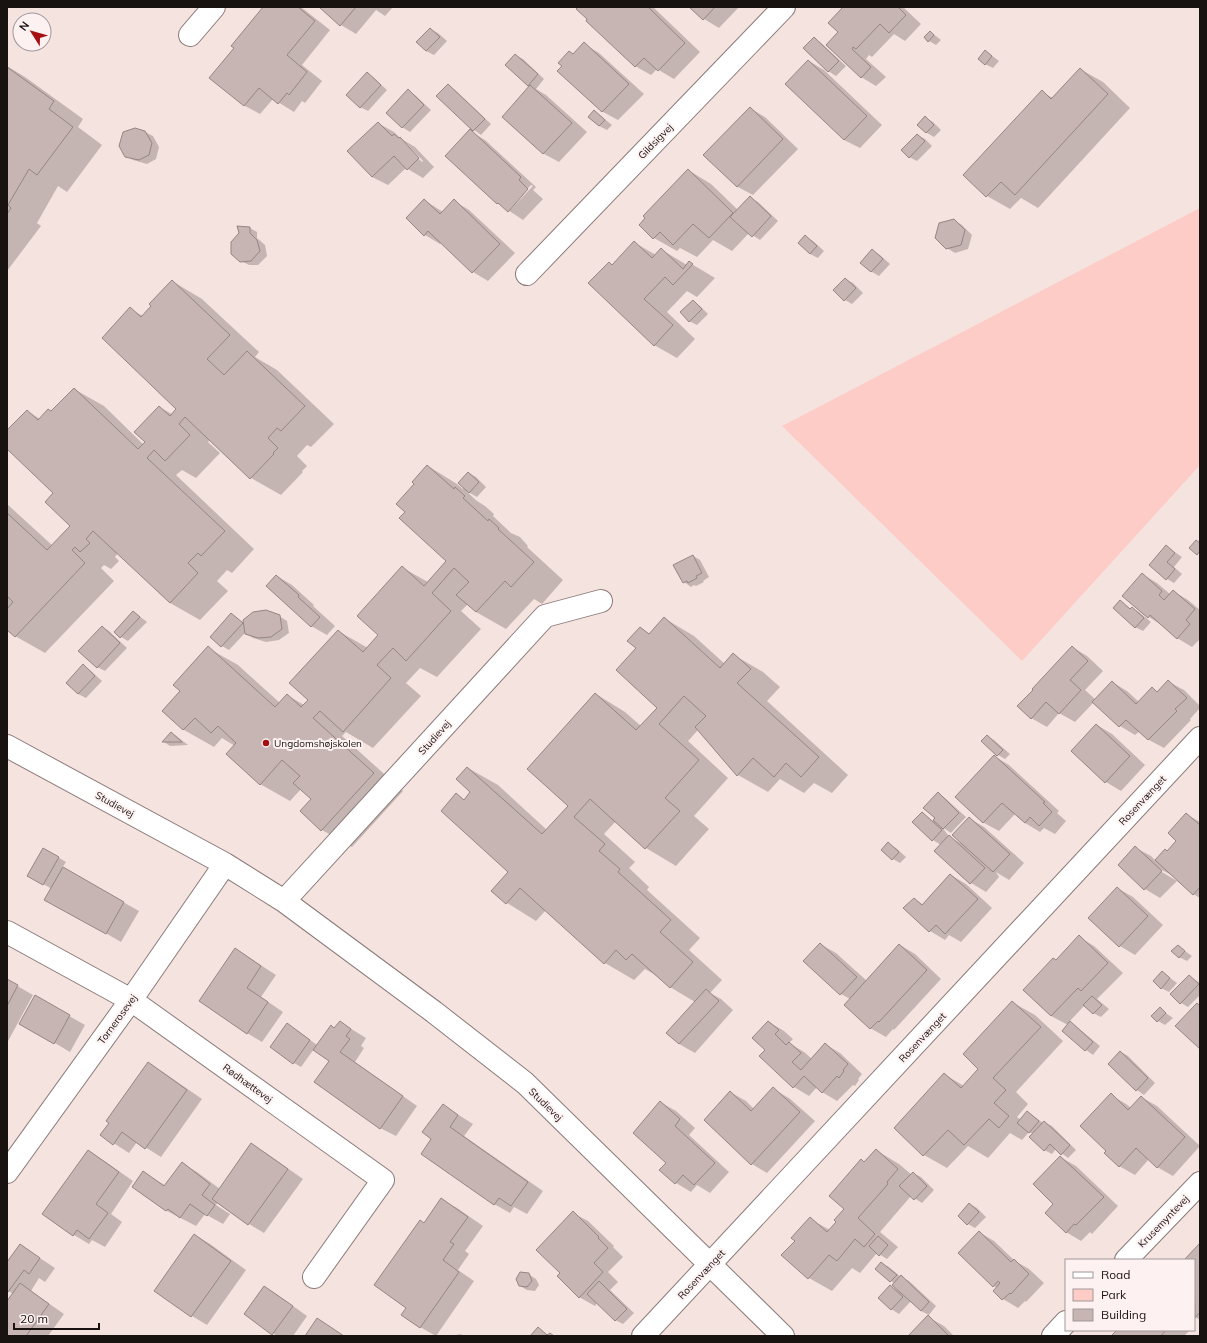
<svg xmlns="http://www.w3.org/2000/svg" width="1207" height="1343" viewBox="0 0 1207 1343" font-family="Mulish,sans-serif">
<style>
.green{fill:#fdccc6}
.shadow{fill:#0003;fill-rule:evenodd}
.building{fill:#c6b5b3;stroke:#958583}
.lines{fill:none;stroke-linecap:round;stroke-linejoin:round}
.minor-casing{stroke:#8a7a78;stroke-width:24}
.minor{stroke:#fff;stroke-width:22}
.poi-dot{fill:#a50f12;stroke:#fdf2f1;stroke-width:1.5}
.labels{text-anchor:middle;stroke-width:4;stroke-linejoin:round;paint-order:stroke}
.street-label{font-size:10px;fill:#181211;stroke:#fdf2f1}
.poi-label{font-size:10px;fill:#181211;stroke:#fdf2f1;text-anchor:start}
</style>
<rect width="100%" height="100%" fill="#f5e3e0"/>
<path class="green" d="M1200,208V465L1022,661L782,426Z"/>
<path class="shadow" d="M264,7H301L330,30L302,65L322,81L305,103L302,101L294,112L273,99L260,114L245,106L211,78L235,48Z
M320,7H393L385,16L376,10L356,34L341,25Z
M579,7H653L700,52L674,79L657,69L651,75L635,66L588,19Z
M691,7H739L719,28L704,19Z
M844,7H903L921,24L905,41L894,34L872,57L869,55L866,59L886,77L876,86L861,77L839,32Z
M430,29L438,33L447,41L434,55L426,51L418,42Z
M931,32L941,40L936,45L929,41Z
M814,38L821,43L846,66L836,76L828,71Z
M584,44L599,53L644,94L618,120L603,112L559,71L563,66L569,52L574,54Z
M986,51L999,61L993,68L985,64Z
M515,55L523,59L544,79L536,89L546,95L587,132L559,162L544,154L503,117L531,86L528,85Z
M809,61L824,70L882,125L860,148L844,140Z
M7,66L25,77L83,119L78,127L102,145L67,192L58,186L37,223L41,226L7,271Z
M1080,69L1103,82L1130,108L1038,208L1021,198L1010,209L987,196L965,175L1042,92L1053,98Z
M367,73L374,78L387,90L368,111L360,107Z
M448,86L455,90L491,124L481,135L474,130L438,96Z
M408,91L415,95L431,110L410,132L402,127Z
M750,108L765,117L798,149L753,195L738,187L705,155Z
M594,112L601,116L612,125L607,130L599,126Z
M925,117L933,122L941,130L934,137L927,133L918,125Z
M378,123L394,132L400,138L415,147L434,167L423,178L406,168L388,185L372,177ZM404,144H407L423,161L422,162Z
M470,131L485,140L536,187L533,190L543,199L523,220L508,210H510L533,186L531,185L507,210L498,203L447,156Z
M145,132L153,136L159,147L156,159L147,164L133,160L125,156Z
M917,135L925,139L932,146L917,161L909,157Z
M688,170L711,184L738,210L750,198L758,202L778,221L760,240L749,233L732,251L713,240L697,257L680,248L677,251L654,238L640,225Z
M424,200L443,212L454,201L469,210L515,253L488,281L473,272L442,242L440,244L425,235L408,218Z
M954,220L962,225L972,235L968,249L955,253L947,248Z
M250,228L257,232V238L265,245L267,256L258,265H249L241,261Z
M805,237L813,241L824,251L818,258L810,254Z
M635,243L656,255L662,250L687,265L690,263L715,278L697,297L687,291L667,312L695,339L677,358L654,345L612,266Z
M872,250L880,255L890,264L879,276L872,272L862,263Z
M845,279L853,283L863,293L852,304L845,300L835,290Z
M172,281L202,299L259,352L255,357L277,370L334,424L311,447L307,445L297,456L307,466L302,471L303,472L281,495L251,478L210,440L208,442L220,453L196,478L182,470L176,475L254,549L232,573L227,570L217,581L228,591L200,620L170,603L118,553L115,557L119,561L111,569L104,565L101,568L114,581L45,653L15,636L7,628V504L53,546L72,526L55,493L7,448V432L27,411L40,419L52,412L74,389L104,406L144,445L159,407L172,414L178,409L130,309L143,316Z
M693,301L700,306L708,314L697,325L689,321Z
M428,466L457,484L463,489L469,473L476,477L486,487L477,497L466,491L477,501L485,506L494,514L493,516L511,533L520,537L528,546L527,547L563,580L542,604L534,599L506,629L476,612L468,604L461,611L481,629L437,677L420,668L406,683L421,696L373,748L346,732L342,736L403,791L352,847L322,830L312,799L301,789L290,801L260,784L235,746L222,738L214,747L184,730L163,710L181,691L208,648L238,665L280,703L287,695L304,705L309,700L338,631L368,648L379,635L403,568L428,582L448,561L406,512L416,484Z
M1166,546L1182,557L1174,567L1182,574L1174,583L1167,579L1150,565Z
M693,556L700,560L709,577L703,581L704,582L696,586L694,585L691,587L684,582Z
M1142,574L1157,583L1170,594L1173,591L1188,600L1200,610V639L1192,647L1177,638L1163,626L1149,617L1124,596Z
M277,576L292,585L314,605L313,606L335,626L327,635L311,626Z
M1120,602L1131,609L1132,608L1139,612L1151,622L1143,631L1135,627Z
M134,612L147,622L128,641L121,637Z
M231,614L245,624L279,616L287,621L289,633L279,640L266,642L253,638L245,633L229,650L222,646L211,637Z
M664,618L694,636L725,664L734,655L763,672L780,687L767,701L848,775L832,793L814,783L804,793L780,779L768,792L738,775L698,730L688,741L728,778L694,816L709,829L676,866L646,848L616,821L604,834L635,862L629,868L649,887L647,890L700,938L689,950L722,980L710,993L721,999L733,1010L695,1053L679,1044L695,1002L670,987L657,976L645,969L634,980L605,963L546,910L536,921L507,903L509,872L456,795L465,800L472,792L468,768L498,785L547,830L569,806L596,694L625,712L641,726L658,707L637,648L640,628L650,634Z
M102,627L109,631L127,648L105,671L97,667Z
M1072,647L1087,656L1103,671L1085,690L1096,700L1112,682L1127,691L1139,702L1152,688L1158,692L1169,682L1184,690L1200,706V708L1190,719L1191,720L1164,748L1149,740L1140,731L1135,735L1120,726L1094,702L1075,722L1059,713L1047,727L1031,718Z
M83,665L90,670L102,681L86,698L78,694Z
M1097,725L1112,734L1145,765L1121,791L1106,782Z
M172,733L179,738L188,745L170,746L164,742Z
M987,736L994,740L1010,754L1005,759L998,755Z
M994,756L1009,765L1059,811L1057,813L1066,821L1055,834L1044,828L1040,832L1025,823L1015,814L999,831L984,823L957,797Z
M938,793L945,798L966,817L951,833L942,827L948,835V836L964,845L969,818L984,827L1024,863L1009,880L996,872L999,877L986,892L971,883L941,845L933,840L922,813L933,821L936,818Z
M1186,814L1200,822V898L1193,894L1175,877L1158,868L1157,869L1177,881L1160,898L1145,889L1119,865L1136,848L1151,856L1156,861L1165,850L1168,852L1178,841Z
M888,844L896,848L906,857L900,863L893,859Z
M44,849L66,862L62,868L139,911L121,942L46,899L52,889L29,876Z
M951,875L966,884L992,908L961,942L949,935L945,940L930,931L914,899L924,905Z
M1117,888L1133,897L1163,925L1135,955L1120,946Z
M1079,937L1094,946L1123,973L1097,999L1109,1009L1101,1017L1093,1013L1085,1005L1069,1022L1077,1027L1100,1046L1093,1055L1086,1050L1063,1031L1068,1025L1051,1016L1024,990L1056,961Z
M820,944L836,953L867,981L900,945L915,954L941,979L894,1030L893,1029L886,1037L870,1028L850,999L841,994L805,961Z
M1178,946L1192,956L1187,961L1179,957Z
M236,949L276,975L261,997L283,1012L262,1042L247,1033Z
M1162,972L1177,983L1169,992L1161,988Z
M1189,976L1200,983V995L1188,1007L1181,1003L1171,994Z
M7,980L33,995L7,1043Z
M36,997L85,1025L70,1052L21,1023Z
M1012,1002L1035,1015L1063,1041L1016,1092L1028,1104L1017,1117L1021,1120L1028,1112L1043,1123L1044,1122L1052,1126L1076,1150L1068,1158L1056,1149L1052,1154L1044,1150L1033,1134L1029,1132L1022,1140L1010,1133L988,1158L968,1146L947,1168L924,1155L944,1074L964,1086L980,1069Z
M1160,1009L1173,1018L1165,1025L1158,1021Z
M340,1022L366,1038L361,1046L364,1048L355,1062L417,1106L396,1136L380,1128L330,1061L314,1049L301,1067L294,1063L295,1029L317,1045L331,1026L335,1029Z
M769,1022L784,1031L793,1039L789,1043L804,1052L812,1059L825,1044L840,1053L862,1074L858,1079L859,1080L855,1086L853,1085L837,1101L822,1092L817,1087L809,1096L794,1087L766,1050Z
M1121,1052L1128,1056L1155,1083L1144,1095L1137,1090L1109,1064Z
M148,1064L163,1072L202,1099L161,1157L137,1142L129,1153L101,1135Z
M773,1089L789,1098L815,1121L767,1173L752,1164L705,1120L730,1092L746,1101L754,1109Z
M1111,1095L1126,1104L1131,1108L1141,1097L1157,1106L1200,1146L1173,1176L1157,1167L1149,1159L1135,1175L1119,1166L1107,1151Z
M660,1102L676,1111L695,1128L689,1135L729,1172L710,1193L697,1185L691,1192L676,1183L667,1163Z
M443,1105L473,1124L464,1136L543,1191L527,1214L514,1207L510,1213L494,1204L432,1139Z
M251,1144L266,1153L303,1179L264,1233L249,1224L218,1202L216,1205L230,1214L223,1224L205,1214L196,1226L167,1211L133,1187L143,1172L166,1186L182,1163L197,1172L220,1189Z
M876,1150L899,1164L912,1175L913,1173L921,1177L934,1190L922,1203L911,1196L880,1232L898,1247L887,1259L877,1253L860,1273L852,1268L832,1291L809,1278L796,1240L810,1219L830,1230L837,1222L845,1209L865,1163Z
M88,1151L103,1160L133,1181L111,1214L122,1222L105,1247L92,1240L89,1244L74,1235Z
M1060,1157L1076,1166L1118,1206L1092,1234L1090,1232L1081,1241L1066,1232L1055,1204Z
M442,1200L457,1208L483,1226L465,1251L469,1254L458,1270L474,1281L436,1336L420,1327L424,1224Z
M970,1204L977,1208L986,1217L975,1228L968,1224Z
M573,1213L588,1221L614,1246L613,1247L623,1257L608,1272L618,1282L610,1290L634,1313L623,1324L615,1320L597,1303L595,1306L579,1297L561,1273Z
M979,1232L994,1241L1015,1261L1029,1269L1044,1283L1026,1302L1025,1301L1018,1308L1003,1299L997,1288L994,1286Z
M195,1235L210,1244L246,1270L207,1325L192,1316L156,1291Z
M1200,1244V1320L1194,1316V1260H1185Z
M20,1245L55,1268L45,1282L39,1278L31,1291L64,1314L48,1336H7V1303L13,1294L7,1290V1264Z
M881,1263L889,1267L901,1277L909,1281L936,1306L929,1315L921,1311L911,1301L899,1314L891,1309L890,1286L899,1291L894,1283L891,1281Z
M528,1274L536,1279L539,1285L535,1291L527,1290L520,1286Z
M264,1287L279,1296L307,1316L293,1336H277L245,1314Z
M928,1317L944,1326L954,1336H909Z
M1118,1330H1190L1184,1336H1112Z
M461,1334L463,1336H450Z"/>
<path class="building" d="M263,7H298L315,21L287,55L307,72L289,95L287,93L278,104L259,88L244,106L209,78L234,48L231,46Z
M319,7H356L340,26Z
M578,7H648L685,43L658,71L644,58L635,67L586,21L587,19L576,9Z
M689,7H715L703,20Z
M843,7H898L906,15L889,33L880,24L856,49L853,47L852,49L871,67L861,78L826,45L838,32L828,23Z
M430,28L440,37L426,51L416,42Z
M930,31L934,35L928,42L924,37Z
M814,37L839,61L828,72L803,48Z
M584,42L629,84L602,112L557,71L562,66L558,63L569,51L573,54Z
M985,50L992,56L985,65L978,59Z
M515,54L538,74L528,86L505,65Z
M808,60L867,116L844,140L785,84Z
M7,67L54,101L49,109L73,127L37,175L29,169L8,205L11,208L7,214Z
M1080,68L1108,94L1015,195L1001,182L986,197L963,175L1042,90L1051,99Z
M367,72L381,85L360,108L346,95Z
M448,84L485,119L473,131L436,96Z
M530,85L572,123L543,154L502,117Z
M408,89L424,105L402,128L386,113Z
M750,107L783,139L737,187L703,155Z
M594,110L605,120L599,126L588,117Z
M925,116L934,125L926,133L917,125Z
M378,122L392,136L394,134L399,138L400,137L419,158L407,170L394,156L372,177L347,151Z
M135,128L145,131L152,143L149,155L139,160L125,157L119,146L123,132Z
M470,129L521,177L519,180L528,189L508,212L498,203L497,204L445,156Z
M917,134L925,141L909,158L901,150Z
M688,169L733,213L709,238L693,224L673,245L660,232L653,239L639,225L645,218L643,216Z
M750,196L771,216L752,237L730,217Z
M424,199L440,214L454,199L500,244L472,273L428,231L424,236L406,218Z
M954,219L965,230L961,245L946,249L935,238L939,223Z
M237,226L250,227V233L257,240L260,251L251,261L240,262L231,254V242L239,233Z
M805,235L817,246L810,254L798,243Z
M634,241L652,258L661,248L683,269L689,261L693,264L673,285L665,277L644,299L673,325L654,346L588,283L609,262L612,265Z
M872,249L883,259L871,272L860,263Z
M845,278L856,288L844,301L833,290Z
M172,280L230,335L207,359L224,375L247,351L305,406L281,431L277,428L268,438L278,448L273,453L274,454L250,479L185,417L179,424L190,435L165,461L154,450L147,458L225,531L201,556L198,553L188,563L198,573L170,603L93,531L86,539L90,543L80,552L75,547L72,550L85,563L15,637L7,630V609L13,602L7,596V513L47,550L70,526L45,502L53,493L7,449V430L27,410L38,420L48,409L51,411L74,388L138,449L145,442L134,432L159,406L170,416L176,409L102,338L130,307L141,317L151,306L149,304Z
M693,300L702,309L689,322L680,312Z
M427,465L454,489L455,487L465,496L463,498L488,521L489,519L499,528L498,529L534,562L511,587L505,581L476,612L456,595L469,582L454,568L432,593L451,611L406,661L393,648L377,665L391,678L343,732L320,711L313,718L374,773L321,831L300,811L311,799L293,783L300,776L282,760L260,785L226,754L236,743L218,726L211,733L195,718L183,730L162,711L180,691L173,685L208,646L275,707L287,694L301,707L308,700L289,683L338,630L363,652L378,635L357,616L402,566L424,586L446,561L399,518L405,512L396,504L414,484L412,482Z
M468,472L479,482L469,493L458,483Z
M1196,540L1200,543V551L1197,555L1189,548Z
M1166,545L1175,553L1167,562L1175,569L1166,580L1149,565Z
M693,555L702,573L696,576L697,578L688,583L687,581L683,583L673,565Z
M1142,573L1162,591L1159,595L1164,600L1173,590L1195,609L1186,620L1190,624L1177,639L1150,615L1148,618L1122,596Z
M276,575L299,595L298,597L320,617L311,627L266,586Z
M1120,600L1130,609L1132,607L1144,618L1135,628L1113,608Z
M266,610L280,615L282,629L271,637L258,638L245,634L243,620L253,612Z
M133,611L140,617L120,638L114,632Z
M231,613L243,623L221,647L210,637Z
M664,617L720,668L733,653L751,669L737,683L819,757L801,777L786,763L774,777L753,758L737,776L695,727L706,716L684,696L659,724L699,760L665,798L680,811L645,849L590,799L574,817L605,844L599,851L620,869L618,872L671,920L660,932L693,962L670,988L632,954L626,960L616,950L604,964L520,888L506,904L491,891L508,872L441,811L456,793L464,800L470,792L456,779L467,767L542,834L568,806L527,769L595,693L636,730L657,708L616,670L636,648L627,641L640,627L649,634Z
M102,626L120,643L97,668L78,651Z
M1072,646L1088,661L1070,680L1081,690L1059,714L1046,702L1031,719L1017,706L1033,690L1032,689Z
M83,664L95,676L78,694L66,683Z
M1168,680L1187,698L1175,709L1177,711L1148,740L1126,720L1119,727L1092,702L1112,681L1136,704L1152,687L1157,692Z
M1096,724L1130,756L1105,783L1071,751Z
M171,732L182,742H162Z
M987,735L1003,750L997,756L981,741Z
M994,755L1045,802L1043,803L1052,812L1039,826L1030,817L1025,823L1002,803L983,823L955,797Z
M938,792L959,813L943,829L933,820L935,818L923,808Z
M922,812L942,830L932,841L912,822Z
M1186,813L1200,825V887L1193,895L1155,860L1165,849L1167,851L1176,841L1168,833Z
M969,817L1010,854L993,872L952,835Z
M949,835L985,868L970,884L934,851Z
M888,842L899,852L892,860L881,850Z
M1135,846L1162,871L1144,890L1118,865Z
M43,848L59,857L43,885L27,876Z
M63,867L124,902L106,934L44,900Z
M950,874L978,899L945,934L936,925L929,932L903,908L914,898L922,905Z
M1117,887L1148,916L1119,947L1088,918Z
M1079,935L1108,963L1081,991L1078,988L1051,1016L1023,990L1053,958L1056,960Z
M820,943L857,977L840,995L803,961Z
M899,944L927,970L879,1022L878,1021L870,1029L844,1005Z
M1178,945L1185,951L1179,958L1171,951Z
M235,948L261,966L247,988L268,1002L247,1034L199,1001Z
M1162,971L1170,978L1161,989L1153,981Z
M1189,975L1199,984L1180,1004L1170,994Z
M7,979L18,985L7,1006Z
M706,989L719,1001L679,1044L666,1033Z
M35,995L70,1015L54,1044L19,1024Z
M1092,996L1102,1005L1093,1014L1083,1005Z
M1012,1001L1041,1027L993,1078L1006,1090L994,1103L1009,1116L999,1128L989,1119L964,1145L948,1130L923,1156L894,1128L944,1073L961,1088L978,1069L963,1054Z
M1197,1003L1200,1006V1049L1175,1026Z
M1160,1007L1166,1013L1157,1022L1151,1016Z
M340,1021L351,1029L346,1036L350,1039L340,1052L403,1096L380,1129L314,1082L329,1061L313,1050L331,1025L334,1028Z
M768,1021L779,1030L775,1034L786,1045L789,1042L801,1053L792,1062L801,1070L825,1043L848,1064L843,1070L844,1071L839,1078L837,1076L822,1093L804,1076L793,1088L759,1056L765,1050L752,1038Z
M1070,1021L1093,1042L1085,1051L1062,1031Z
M287,1023L310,1040L293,1064L270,1047Z
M1120,1051L1148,1078L1136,1091L1108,1064Z
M148,1062L187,1090L145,1149L122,1132L113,1145L100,1135L109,1123L106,1121Z
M773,1087L800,1112L751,1165L704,1120L730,1091L751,1111Z
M1111,1093L1128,1110L1141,1096L1185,1137L1157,1168L1136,1148L1119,1167L1104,1153L1106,1151L1080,1126Z
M660,1101L680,1119L675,1126L715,1163L694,1185L683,1175L675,1184L659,1170L666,1163L633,1133Z
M443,1104L458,1115L450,1127L528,1182L511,1206L499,1198L494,1205L421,1154L431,1139L422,1132Z
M1027,1111L1039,1121L1029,1133L1017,1123Z
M1044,1121L1070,1145L1061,1155L1050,1144L1044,1151L1029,1137Z
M251,1143L288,1169L248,1225L212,1199Z
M876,1149L898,1169L887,1182L888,1184L858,1218L875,1234L864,1247L855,1239L837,1261L829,1255L808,1279L781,1255L795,1241L791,1238L810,1217L827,1232L836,1222L834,1220L844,1209L829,1196L861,1159L864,1162Z
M88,1150L119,1172L96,1204L108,1213L89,1239L77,1230L73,1236L42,1214Z
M1060,1156L1104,1197L1076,1225L1074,1224L1066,1233L1045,1213L1053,1204L1033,1184Z
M182,1162L210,1184L202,1195L215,1205L207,1216L190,1204L180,1218L168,1209L166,1211L132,1187L143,1171L164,1186Z
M913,1172L927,1186L914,1200L899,1186Z
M441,1198L468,1217L450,1242L454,1244L443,1260L459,1272L420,1328L401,1315L406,1308L374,1285L420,1220L424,1223Z
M969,1203L979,1212L967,1225L958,1216Z
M573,1211L599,1237L598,1238L608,1248L594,1263L603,1272L579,1298L557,1276L560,1273L536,1250Z
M979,1231L1011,1262L1014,1259L1029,1274L1011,1294L1010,1293L1002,1300L993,1291L1000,1283L998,1281L993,1287L958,1253Z
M194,1234L231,1261L191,1317L154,1291Z
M878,1236L888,1245L879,1256L869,1246Z
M1200,1243V1312L1195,1318L1194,1260H1184Z
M20,1244L40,1258L29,1274L24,1270L8,1292H7V1262Z
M881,1262L897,1275L890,1282L875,1269Z
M520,1272L529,1273L532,1281L527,1287L519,1286L516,1279Z
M901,1275L929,1302L921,1311L892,1285Z
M599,1281L627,1309L615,1321L587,1294Z
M20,1283L49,1304L26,1336H7V1301Z
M890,1285L903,1297L891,1310L878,1298Z
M264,1286L293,1306L272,1335L244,1314Z
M928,1315L949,1336H908Z
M317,1318L344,1336H305Z
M538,1327L547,1335L550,1333L554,1336H530Z
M1117,1330H1166L1161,1336H1111Z"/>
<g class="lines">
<defs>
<path id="minor" d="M190,35L214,7
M527,274L784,7
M7,746L225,864L284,901L434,1012L525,1083L783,1336
M284,901L545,616L601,601
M7,932L131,1000L383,1180L314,1277
M7,1172L131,1000L225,864
M1126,1260L1200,1183
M643,1336L1200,738
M1053,1336L1066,1322"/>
</defs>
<use href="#minor" class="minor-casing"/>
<use href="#minor" class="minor"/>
</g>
<circle class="poi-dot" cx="266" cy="743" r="4"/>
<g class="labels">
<g class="street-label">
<text transform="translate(655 141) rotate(-46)" y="4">Gildsigvej</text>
<text transform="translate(434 737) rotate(-48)" y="4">Studievej</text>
<text transform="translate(1142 800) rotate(-47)" y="4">Rosenvænget</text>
<text transform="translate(115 804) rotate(29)" y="4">Studievej</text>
<text transform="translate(117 1019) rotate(-54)" y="4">Tornerosevej</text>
<text transform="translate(922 1037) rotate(-47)" y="4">Rosenvænget</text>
<text transform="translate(248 1083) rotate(36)" y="4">Rødhættevej</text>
<text transform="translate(546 1104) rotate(44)" y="4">Studievej</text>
<text transform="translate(1163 1221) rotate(-46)" y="4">Krusemyntevej</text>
<text transform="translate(701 1274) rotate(-47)" y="4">Rosenvænget</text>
</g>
<g class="poi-label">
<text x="274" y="747">Ungdomshøjskolen</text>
</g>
</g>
<rect width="1207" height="1343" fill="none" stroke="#181211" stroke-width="16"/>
<rect x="1065" y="1259" width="130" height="72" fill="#fdf2f1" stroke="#a19897"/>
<rect x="1073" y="1272" width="20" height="6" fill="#ffffff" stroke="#a19897"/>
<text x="1101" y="1279" font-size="12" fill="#181211">Road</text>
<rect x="1073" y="1289" width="20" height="12" fill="#fdccc6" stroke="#a19897"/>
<text x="1101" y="1299" font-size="12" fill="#181211">Park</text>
<rect x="1073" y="1309" width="20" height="12" fill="#c6b5b3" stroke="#a19897"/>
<text x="1101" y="1319" font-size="12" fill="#181211">Building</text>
<g transform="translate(32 32) rotate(307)"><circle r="19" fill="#fdf2f1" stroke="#a19897"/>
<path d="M0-3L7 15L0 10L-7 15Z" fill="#a50f12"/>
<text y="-6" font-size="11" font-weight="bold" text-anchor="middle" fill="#181211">N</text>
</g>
<path d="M14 1323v6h85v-6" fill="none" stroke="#181211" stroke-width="2"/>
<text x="20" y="1323" font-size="12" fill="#181211" stroke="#fdf2f1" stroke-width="3" paint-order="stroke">20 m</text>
</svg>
